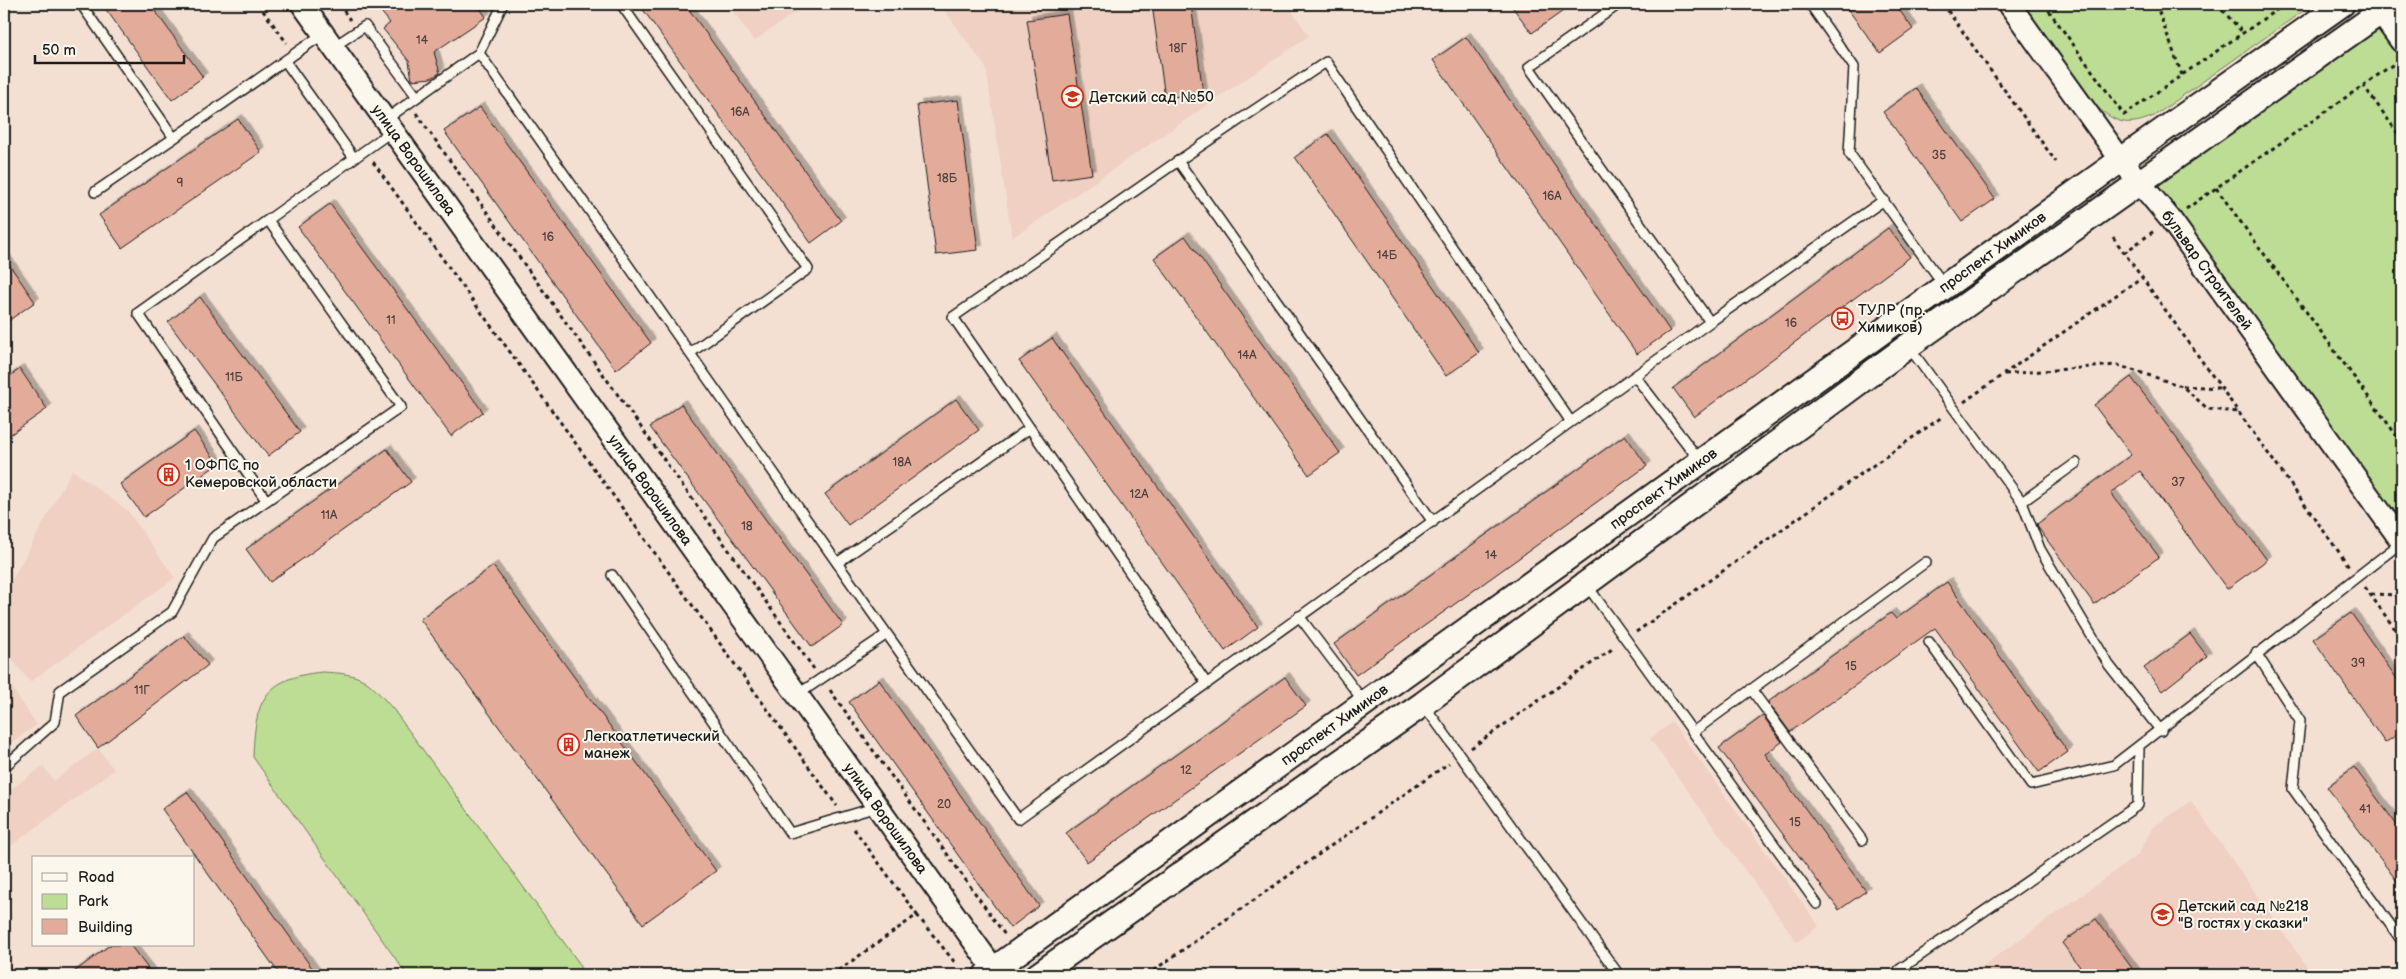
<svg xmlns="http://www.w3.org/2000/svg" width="2406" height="979" viewBox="0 0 2406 979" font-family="'Balsamiq Sans',sans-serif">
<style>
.built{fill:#efd0c2}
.green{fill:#bddc94;stroke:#6c7c58}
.building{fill:#e3ab9a;stroke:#1c1c1c;filter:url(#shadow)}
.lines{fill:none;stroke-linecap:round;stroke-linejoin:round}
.service-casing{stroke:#1c1c1c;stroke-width:12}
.tertiary-casing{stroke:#1c1c1c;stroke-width:25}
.secondary-casing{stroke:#1c1c1c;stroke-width:28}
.path{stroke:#1c1c1c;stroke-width:3;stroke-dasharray:4 4;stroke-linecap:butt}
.service{stroke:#fbf7ec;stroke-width:9}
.tertiary{stroke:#fbf7ec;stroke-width:21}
.secondary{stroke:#fbf7ec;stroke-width:24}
.labels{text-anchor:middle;stroke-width:4;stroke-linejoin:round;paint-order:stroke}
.number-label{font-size:12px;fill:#4e403c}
.poi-label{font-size:15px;fill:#1c1c1c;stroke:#fbf7ec;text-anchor:start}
.street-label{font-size:15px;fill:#1c1c1c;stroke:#fbf7ec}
</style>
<defs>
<filter id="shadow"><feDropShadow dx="4.5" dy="-4.5" stdDeviation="0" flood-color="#0004"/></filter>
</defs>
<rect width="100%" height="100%" fill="#f4e0d3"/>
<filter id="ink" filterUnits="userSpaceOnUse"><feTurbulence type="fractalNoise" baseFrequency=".02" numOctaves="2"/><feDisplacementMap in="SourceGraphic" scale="10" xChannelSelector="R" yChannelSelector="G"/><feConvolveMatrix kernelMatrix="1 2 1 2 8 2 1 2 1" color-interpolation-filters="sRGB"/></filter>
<g filter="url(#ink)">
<path class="built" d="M728,4H807L754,41Z
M940,4H1287L1309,36L1012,238L986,68Z
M72,470L127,510L175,578L30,682L4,649V595Z
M4,676L37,725L4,748Z
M1672,722L1819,926L1797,942L1650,739Z
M98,748L114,770L4,851V794L43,766L54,781Z
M2191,801L2313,975H1970L2138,855L2152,828Z"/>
<path class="green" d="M2023,4H2310L2307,8L2154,116C2128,127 2116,124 2095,105Z
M2382,11L2402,40V542L2139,183Z
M322,672C365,674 366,679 393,709L579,963L582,975H407L253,757C255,703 262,678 322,672Z"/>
<path class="building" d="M102,4H150L203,77L172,100Z
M375,4H477L486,17L434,52L440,73L431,78L412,80L409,61L383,29L390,23Z
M639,4H685L841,221L811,243Z
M1152,4H1191L1203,93L1165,98Z
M1510,4H1573L1532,33Z
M1844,4H1895L1913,29L1880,53Z
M1067,14L1092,174L1052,180L1027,20Z
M1466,37L1670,331L1637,354L1433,60Z
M1916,88L1995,199L1962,222L1883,112Z
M958,100L978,250L936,255L917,105Z
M480,107L651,343L616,370L444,131Z
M238,119L261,152L122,248L99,215Z
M1328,134L1479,353L1446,376L1295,157Z
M330,204L483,412L451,436L298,227Z
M1888,228L1910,257L1694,417L1673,388Z
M1185,236L1340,453L1309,475L1154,258Z
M4,257L35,302L4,324Z
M200,297L300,432L268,456L168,322Z
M1052,338L1258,627L1225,651L1019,361Z
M20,369L47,409L4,439V380Z
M2131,377L2267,560L2227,589L2140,471L2111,493L2159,557L2094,604L2039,529L2037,524L2131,455L2094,405Z
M956,399L979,430L848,525L825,494Z
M681,404L843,625L812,647L650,427Z
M194,431L218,464L144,517L120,484Z
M1625,435L1647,466L1356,675L1334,644Z
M387,449L411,482L270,582L246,549Z
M493,566L716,871L643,924L420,619Z
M1947,582L2068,752L2039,772L1935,628L1790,732L1768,702L1891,613L1896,619Z
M2351,613L2402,686V731L2385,743L2313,639Z
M2190,634L2207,656L2162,691L2144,668Z
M184,636L208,665L98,748L76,716Z
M1285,677L1306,706L1087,862L1066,833Z
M879,680L1039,906L1010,928L849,702Z
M1763,716L1782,742L1765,754L1866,891L1839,910L1719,748Z
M2354,767L2402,832V888L2327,787Z
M187,792L317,975H280L162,809Z
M2096,919L2137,975H2086L2062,943Z
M110,945H130L153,975H70Z"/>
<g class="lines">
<defs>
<path id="service" d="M81,4L174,138L95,192
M621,4L808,269L690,353
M1619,4L1529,67L1710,322L1884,200
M1810,4L1854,67L1849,153L1944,285
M333,47L365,26L417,97
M479,53L503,4
M285,61L354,158
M385,120L479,53L887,634
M174,138L323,34
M1178,161L1433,522
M1909,347L2022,502L2076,463
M1635,376L1700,461
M266,500L138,313L268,220
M2022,502L2040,549L2109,665L2161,731
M837,563L1030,428
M612,575L790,833L877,807
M1586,584L1817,904
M1299,616L1364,702
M1929,642L2031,785L2114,765L2402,542
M2256,653L2300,721L2293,789L2402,941
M1207,684L953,317L1178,161L1326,62L1571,422
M1751,689L1862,840
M797,695L887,634L1018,819L1710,322
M1423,704L1619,975
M1693,732L1926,562
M4,767L55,722L60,691L172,612L213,538L401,407L268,220L392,131
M1899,970L2138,805L2139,748"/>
<g id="tertiary">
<path id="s1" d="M302,4L998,975"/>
<path id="s2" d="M2009,4L2121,160L2171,220L2402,542"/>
</g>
<g id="secondary">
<path d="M2376,4L2402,40"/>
<path id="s3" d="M986,975L2121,160L2342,4"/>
<path d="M1038,975L1423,704L1908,346L2392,4"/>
</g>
</defs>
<use href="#service" class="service-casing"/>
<use href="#tertiary" class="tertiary-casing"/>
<use href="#secondary" class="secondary-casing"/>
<path class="path" d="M258,4L287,43
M339,4L350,20
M1943,4L2056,162
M2044,4L2124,115L2285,4
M2156,4L2182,75
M2217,4L2243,33
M2363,85L2402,139
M416,113L814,669
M373,162L837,806
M2216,188L2402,443
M2186,209L2398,61
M2113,237L2349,566
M2124,253L2154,231
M2005,374L2117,365L2182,386L2208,409L2238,412
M2183,386L2221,388
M1964,402L2142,277
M2365,587L2402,639
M2371,594L2402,595
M1636,632L1942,417
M830,690L1005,935
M1471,748L1615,647
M854,829L917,915
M832,975L917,915L956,964
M1147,975L1449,763"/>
<use href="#service" class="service"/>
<use href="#tertiary" class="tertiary"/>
<use href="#secondary" class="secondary"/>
</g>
</g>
<defs>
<symbol id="school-ring" viewBox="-11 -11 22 22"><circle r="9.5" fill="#fbf7ec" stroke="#c8321e" stroke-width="1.5"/><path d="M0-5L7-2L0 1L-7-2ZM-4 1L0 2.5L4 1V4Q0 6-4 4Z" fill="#c8321e"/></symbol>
<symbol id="bus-ring" viewBox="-11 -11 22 22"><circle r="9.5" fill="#fbf7ec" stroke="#c8321e" stroke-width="1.5"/><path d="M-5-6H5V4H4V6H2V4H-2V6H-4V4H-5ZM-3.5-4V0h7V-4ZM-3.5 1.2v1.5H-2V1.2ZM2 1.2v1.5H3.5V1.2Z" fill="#c8321e"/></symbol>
<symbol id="building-ring" viewBox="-11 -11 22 22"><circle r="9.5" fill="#fbf7ec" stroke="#c8321e" stroke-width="1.5"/><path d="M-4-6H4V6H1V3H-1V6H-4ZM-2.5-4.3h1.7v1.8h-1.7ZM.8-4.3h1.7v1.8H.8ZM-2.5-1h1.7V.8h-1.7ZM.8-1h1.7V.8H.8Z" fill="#c8321e"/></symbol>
</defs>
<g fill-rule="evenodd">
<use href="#school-ring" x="1060" y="84" width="25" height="25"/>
<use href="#bus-ring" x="1830" y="306" width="25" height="25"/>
<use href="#building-ring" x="156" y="462" width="25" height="25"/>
<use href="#building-ring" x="556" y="732" width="25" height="25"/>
<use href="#school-ring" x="2150" y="902" width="25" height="25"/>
</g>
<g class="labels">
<g class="number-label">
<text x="422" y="44">14</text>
<text x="1178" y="52">18Г</text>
<text x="740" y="116">16А</text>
<text x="1939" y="159">35</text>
<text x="947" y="182">18Б</text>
<text x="180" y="187">9</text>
<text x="1552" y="200">16А</text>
<text x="548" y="241">16</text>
<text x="1387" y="259">14Б</text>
<text x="391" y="324">11</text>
<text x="1791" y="327">16</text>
<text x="1247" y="359">14А</text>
<text x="234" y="381">11Б</text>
<text x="902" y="466">18А</text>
<text x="2178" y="486">37</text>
<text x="1139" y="498">12А</text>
<text x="329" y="519">11А</text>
<text x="747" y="530">18</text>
<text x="1491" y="559">14</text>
<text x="2358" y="667">39</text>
<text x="1851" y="670">15</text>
<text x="142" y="694">11Г</text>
<text x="1186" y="774">12</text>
<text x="944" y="808">20</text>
<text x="2365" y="813">41</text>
<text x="1795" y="826">15</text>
</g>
<g class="poi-label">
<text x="1089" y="102">Детский сад №50</text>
<text x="1858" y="315">ТУЛР (пр.<tspan x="1858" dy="17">Химиков)</tspan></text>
<text x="185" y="470">1 ОФПС по<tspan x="185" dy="17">Кемеровской области</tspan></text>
<text x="584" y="741">Легкоатлетический<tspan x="584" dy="17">манеж</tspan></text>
<text x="2178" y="911">Детский сад №218<tspan x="2178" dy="17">"В гостях у сказки"</tspan></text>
</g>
<g class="street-label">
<text dy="5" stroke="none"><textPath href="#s1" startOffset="192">улица Ворошилова</textPath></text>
<text dy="5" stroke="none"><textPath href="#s3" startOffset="1239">проспект Химиков</textPath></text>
<text dy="5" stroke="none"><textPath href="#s2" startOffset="332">бульвар Строителей</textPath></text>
<text dy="5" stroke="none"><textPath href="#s3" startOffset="834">проспект Химиков</textPath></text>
<text dy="5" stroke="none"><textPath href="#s1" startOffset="598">улица Ворошилова</textPath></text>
<text dy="5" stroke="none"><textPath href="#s3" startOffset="429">проспект Химиков</textPath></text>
<text dy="5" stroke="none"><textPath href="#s1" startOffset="1002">улица Ворошилова</textPath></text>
</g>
</g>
<rect width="2406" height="979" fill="none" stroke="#fbf7ec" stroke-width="20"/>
<rect x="10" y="10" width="2386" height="959" fill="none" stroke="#1c1c1c" stroke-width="2" filter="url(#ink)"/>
<rect x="32" y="856" width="162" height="90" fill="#fbf7ec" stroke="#a29f99"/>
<rect x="42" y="873" width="25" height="8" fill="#fbf7ec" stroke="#a29f99"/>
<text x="78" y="882" font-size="15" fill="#1c1c1c">Road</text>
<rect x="42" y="894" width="25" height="15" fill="#bddc94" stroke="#a29f99"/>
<text x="78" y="906" font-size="15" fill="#1c1c1c">Park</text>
<rect x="42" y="919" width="25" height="15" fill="#e3ab9a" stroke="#a29f99"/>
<text x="78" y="932" font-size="15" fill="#1c1c1c">Building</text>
<path d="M35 55v8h149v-8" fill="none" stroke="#1c1c1c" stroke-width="2.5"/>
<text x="42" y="55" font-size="15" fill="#1c1c1c" stroke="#fbf7ec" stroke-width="4" paint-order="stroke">50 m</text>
</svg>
